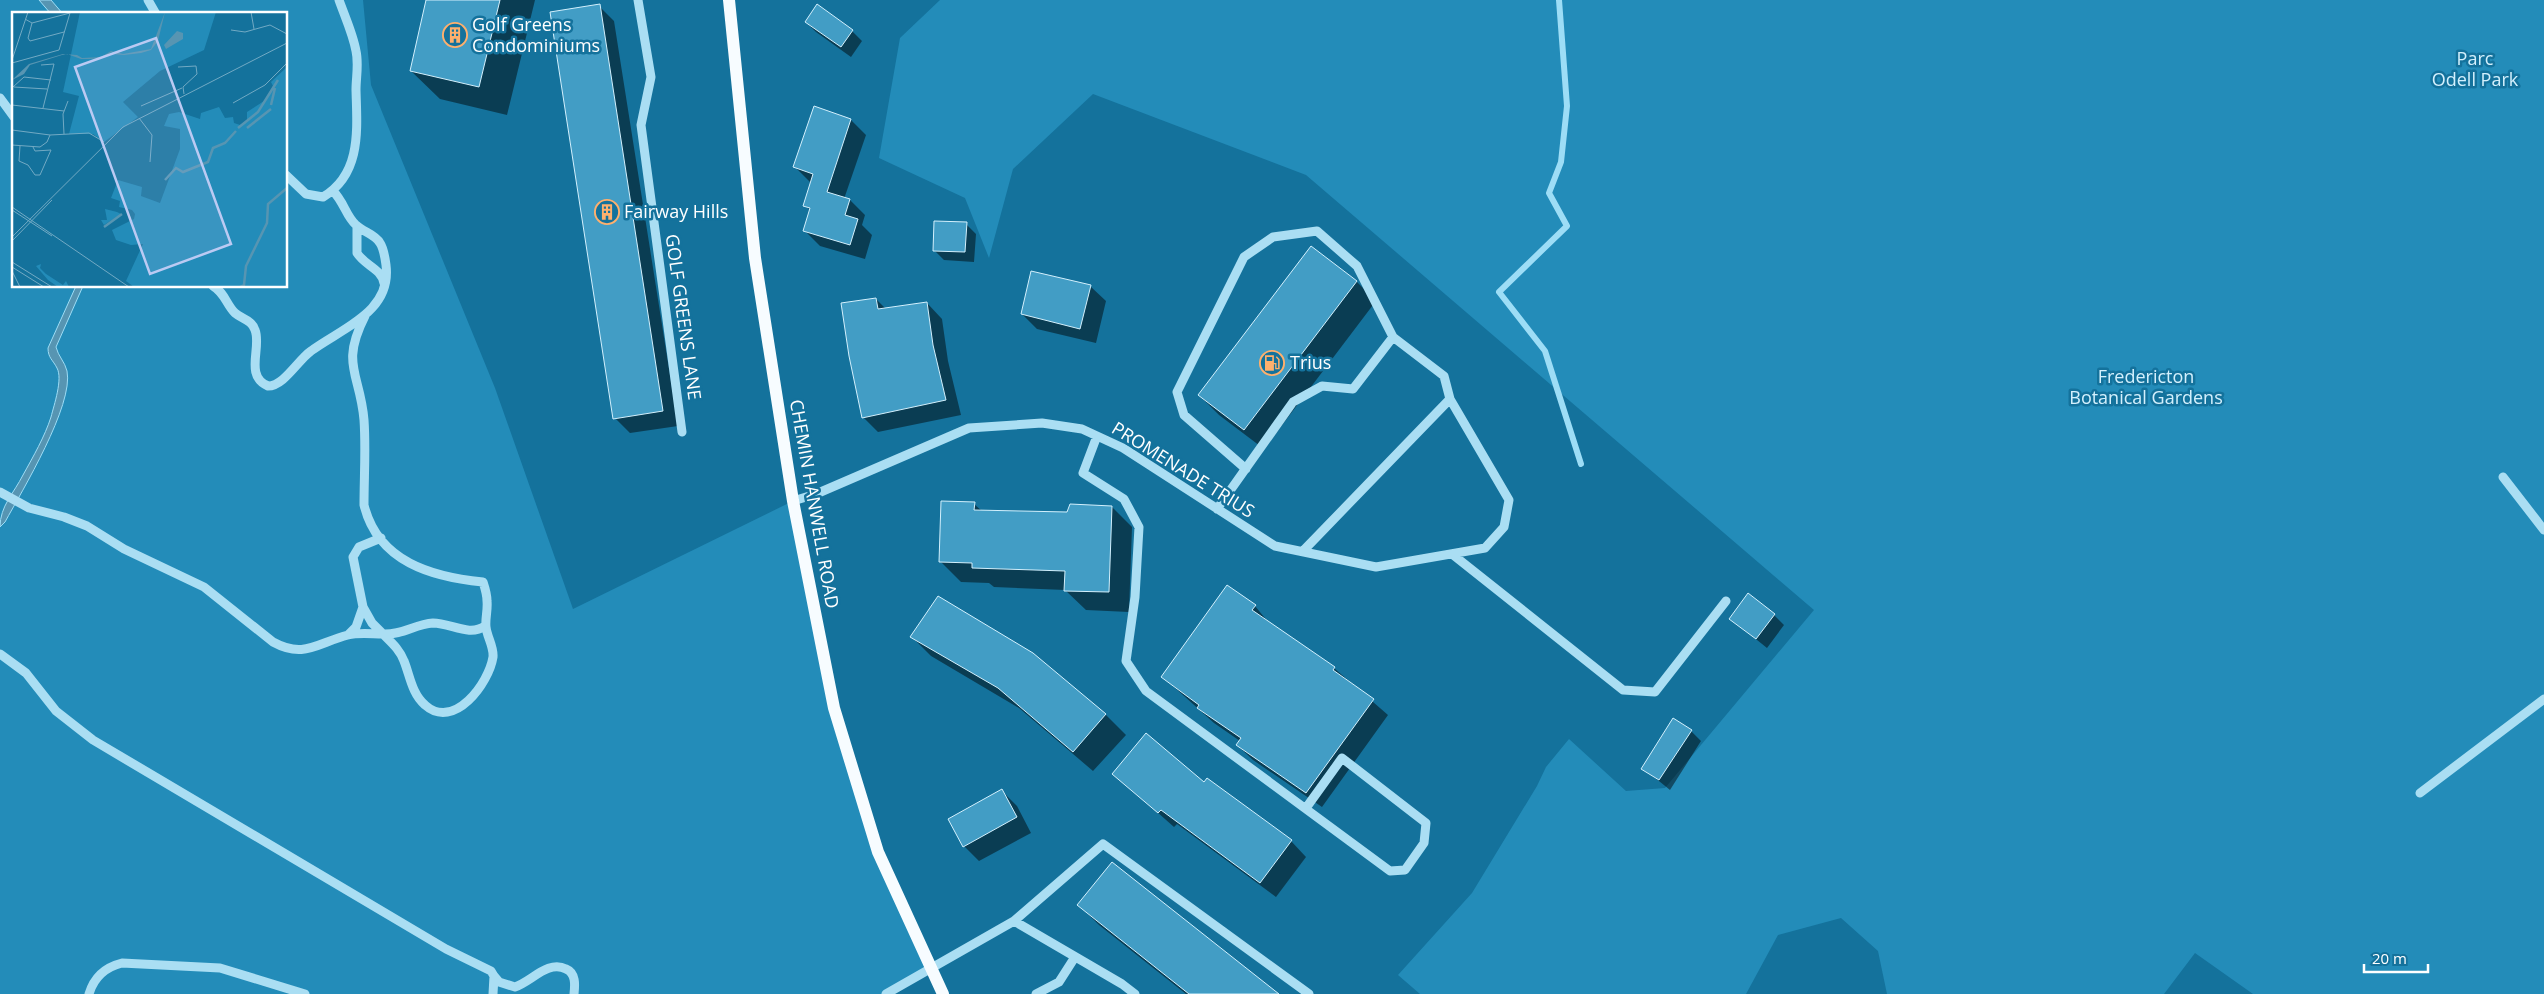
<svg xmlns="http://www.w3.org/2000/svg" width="2544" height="994" viewBox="0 0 2544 994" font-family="'Open Sans',sans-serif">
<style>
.green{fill:#238cb9;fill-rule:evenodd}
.water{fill:#5795b2;stroke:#9dddf6}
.shadow{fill:#0007}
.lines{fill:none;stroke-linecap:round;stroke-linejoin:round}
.stream{stroke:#9dddf6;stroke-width:6}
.building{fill:#429dc5;stroke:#d3f0fd}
.minor{stroke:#aadef3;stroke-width:9}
.major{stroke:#f7fcff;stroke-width:12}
.labels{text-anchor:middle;stroke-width:5;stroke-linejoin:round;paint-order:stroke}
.poi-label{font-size:18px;fill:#fff;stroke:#14729c;text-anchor:start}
.park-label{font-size:18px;fill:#d3f0fd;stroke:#14729c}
.street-label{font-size:18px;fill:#fff;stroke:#14729c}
.inset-river{fill:none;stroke:#5795b2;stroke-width:2.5}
.inset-road{fill:none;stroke:#72aac4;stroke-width:1}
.view{fill:#bbcaf3;fill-opacity:0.15;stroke:#bbcaf3;stroke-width:2.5}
.inset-edge{fill:none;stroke:#fff;stroke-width:2.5}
</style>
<rect width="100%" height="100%" fill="#14729c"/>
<path class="green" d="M0,0H363L371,85L495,388L573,609L793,501L834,708L878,852L931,969L886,994H0ZM14,14H286V286H14Z
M940,0H2544V994H2253L2195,953L2164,994H1887L1878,951L1841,918L1778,935L1746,994H1420L1398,975L1472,893L1537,786L1546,767L1569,739L1626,791L1665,788L1814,610L1306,175L1093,94L1013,169L989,258L965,198L879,158L900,38Z"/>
<path class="water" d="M39,0H51L63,14H51Z
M76,286H83L56,347C58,356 65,362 67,371C74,405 22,491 5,522L0,527C0,506 14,493 23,475C33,457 45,436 51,417C54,405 63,379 57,368C53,360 48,358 48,348Z"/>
<path class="shadow" d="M428,0H535L507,115L440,99L411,71Z
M599,6L614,21L678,426L630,433L615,418Z
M806,22L852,31L862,41L851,57L816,32Z
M851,120L866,135L844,199L850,200L865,215L862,225L872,235L865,259L820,246L804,230L811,211L805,205L811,183L795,167Z
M966,224L976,234L974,262L944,260L934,250Z
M1356,281L1376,301L1264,449L1219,415L1199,395Z
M1090,286L1106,301L1096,343L1037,329L1022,314Z
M876,299L886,309L927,303L942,319L948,361L961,415L878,432L863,417Z
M974,504L982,511L1067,514L1112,507L1132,527L1129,612L1086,610L1065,590L994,587L989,583L961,582L941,562Z
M1255,606L1269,623L1334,668L1388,715L1322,807L1253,760L1237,745L1240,741L1214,723L1163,677Z
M1774,615L1784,625L1767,648L1731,619Z
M911,636L1032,654L1106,715L1126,735L1093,771L1019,708L931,656Z
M1691,731L1701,741L1670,790L1643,768Z
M1114,774L1204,783L1291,841L1306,857L1276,897L1177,824L1174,827Z
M1002,791L1017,806L1031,833L979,861L964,846Z
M1079,905L1277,994H1186L1099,925Z"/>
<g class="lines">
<path class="stream" d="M1559,0L1567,106L1561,162L1549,193L1567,226L1499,292L1545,351L1581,464"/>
</g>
<path class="building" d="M426,0H500L479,87L410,71Z
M600,4L663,411L613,419L550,12Z
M817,4L853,30L841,47L805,22Z
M814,106L851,119L827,192L850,199L845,215L858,219L850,245L803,231L810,208L803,206L813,174L793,167Z
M934,221L967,222L965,252L933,251Z
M1311,246L1357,281L1244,430L1198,395Z
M1031,271L1091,285L1080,329L1021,314Z
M876,298L878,309L927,302L933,345L946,400L862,418L849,356L841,303Z
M941,501L975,502L974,510L1067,512L1070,504L1112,506L1109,592L1064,591L1065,571L972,568V563L939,562Z
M1227,585L1256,605L1252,610L1335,667L1333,670L1374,699L1306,793L1236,745L1241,738L1197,708L1199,705L1161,677Z
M1748,593L1775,614L1756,639L1729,619Z
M938,596L1033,653L1106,714L1073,752L998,688L910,637Z
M1673,718L1692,730L1659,780L1641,769Z
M1146,733L1204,782L1207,778L1292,840L1260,883L1161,810L1158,813L1112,774Z
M1002,789L1017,817L963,847L948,819Z
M1112,862L1279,994H1189L1077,905Z"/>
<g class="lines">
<path class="minor" d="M148,0L156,14
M638,0L651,77L641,125L682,432
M0,98L14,117
M286,175L306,194L323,197C362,174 357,129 356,90C356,77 359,64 356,51C353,34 345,17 339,0
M357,226V253C365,266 381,268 384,283
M213,286C225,293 226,304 235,313C242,319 252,320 255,330C262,347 244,376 268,386C284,386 298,360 311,351C342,328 392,312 386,265C385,258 384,249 380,243C375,234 363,232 356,225C346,216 344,202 333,191
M1097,436L1083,473L1124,499L1139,527L1135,597L1126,661L1146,691L1390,871L1405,870L1424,843L1426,823L1342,758L1306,808
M1246,469L1184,415L1177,392L1244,257L1273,237L1317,231L1357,266L1393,337
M2503,477L2544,530
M0,492L29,508L64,517L87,526L124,549L204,587L273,642C304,659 317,643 348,635C359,632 372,634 383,634C392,643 400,650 404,661C410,676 412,694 425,705C454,731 489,683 493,657C494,647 487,637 486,627C485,619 488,610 487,601C487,595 485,588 483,582C432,577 378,562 364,505C364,477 366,448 364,420C360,373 340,365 365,316
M793,501L816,494L969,428L1042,423L1082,429L1123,448L1275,546L1376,567L1485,548L1504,527L1509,500L1450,399L1444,376L1393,337L1353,389L1322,386L1293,402L1217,509
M381,538L359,547L353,557L363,607L372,623L383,634C403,635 415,624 433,623C451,623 469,637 485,626
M1303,551L1450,399
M1452,554L1623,690L1655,692L1726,601
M348,635L356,627L363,607
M0,654L26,673L56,711L93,740L446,949L491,971L494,976L493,994
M2420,793L2544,699
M1014,921L1103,844L1309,994
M494,976L499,982L515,987C532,981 548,960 566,969C576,973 575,985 574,994
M89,994C94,977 106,967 122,963L220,968L305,994
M886,994L1014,921L1122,984L1135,994
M1036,994L1059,982L1075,957"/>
<path class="major" d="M729,0L755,258L793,501L834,708L878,852L943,994"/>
</g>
<defs>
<symbol id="building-ring" viewBox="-11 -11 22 22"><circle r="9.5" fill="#14729c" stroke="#ffb06d" stroke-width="1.5"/><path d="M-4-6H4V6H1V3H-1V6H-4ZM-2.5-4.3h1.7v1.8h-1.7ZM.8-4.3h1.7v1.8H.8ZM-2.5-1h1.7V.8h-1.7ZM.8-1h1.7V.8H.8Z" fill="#ffb06d"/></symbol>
<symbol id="fuel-ring" viewBox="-11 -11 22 22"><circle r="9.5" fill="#14729c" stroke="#ffb06d" stroke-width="1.5"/><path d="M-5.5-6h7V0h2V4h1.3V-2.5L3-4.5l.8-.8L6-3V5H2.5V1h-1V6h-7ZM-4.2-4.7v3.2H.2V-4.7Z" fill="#ffb06d"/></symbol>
</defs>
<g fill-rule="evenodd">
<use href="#building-ring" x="441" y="21" width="28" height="28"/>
<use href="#building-ring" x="593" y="198" width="28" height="28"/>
<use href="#fuel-ring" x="1258" y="349" width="28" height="28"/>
</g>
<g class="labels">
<g class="poi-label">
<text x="472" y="31">Golf Greens<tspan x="472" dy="21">Condominiums</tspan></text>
<text x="624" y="218">Fairway Hills</text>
<text x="1290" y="369">Trius</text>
</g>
<g class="park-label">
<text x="2475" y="65">Parc<tspan x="2475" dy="21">Odell Park</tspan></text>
<text x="2146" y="383">Fredericton<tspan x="2146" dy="21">Botanical Gardens</tspan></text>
</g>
<g class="street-label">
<text transform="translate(683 317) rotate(82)" y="6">GOLF GREENS LANE</text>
<text transform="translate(1183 470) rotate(32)" y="6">PROMENADE TRIUS</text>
<text transform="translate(814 504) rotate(80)" y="6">CHEMIN HANWELL ROAD</text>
</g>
</g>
<g transform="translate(12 12)">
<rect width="275" height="275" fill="#14729c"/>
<path d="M68,0H204L192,38L148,59L111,90L126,105L92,130L81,122H57L67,84L51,80ZM275,55V275H122L114,269L131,232L119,233L104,228L100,218L122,207L123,202L120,198L107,195L108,189L99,186L106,168L130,175L129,184L148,191L168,137V117L152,114L157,102L167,100L188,107L189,101L207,95L213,106L221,105L222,111L228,113L235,110V100L252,89L261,74L259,70ZM93,197L105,200L109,202L92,213L89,208H95ZM29,252L28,256L34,262L51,273L54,269L57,275H46L36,268L24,254Z" fill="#238cb9"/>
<path d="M153,0L146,29L139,38L129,41L112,43L101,42L100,40L89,46L78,47H69L55,42L50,43L18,53L12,62L0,68L17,52L51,42L65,43L70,46L89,45L99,39L111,42L139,37ZM165,19L171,21V27L154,37L152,33Z" fill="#5795b2"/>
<path class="inset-river" d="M259,93L263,76M226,116L246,100L266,68M235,116L259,97M153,168L164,156L171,160L196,150L201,136L213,131L224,119M92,215L110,202M228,275L232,273L234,254L255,211L256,192L275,176"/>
<path class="inset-road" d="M239,0L242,17M20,11L16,26L18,29L52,20M219,18L233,20L258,13L275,22M0,48L16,0M0,51L47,38L58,1L20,11L13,7M29,53L42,52L31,96M166,55L184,54L185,62L171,75L172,82M1,75L12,65L39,68M2,75L35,77M221,91L253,73L275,51M0,93L52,99M129,94L170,76M127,106L140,123L138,150M0,118L38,123L77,121L92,130M52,122L51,102L56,89M0,133L28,135L35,130L38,123M8,134L7,149L16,153L23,163H28L39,138L23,139L21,135M0,195L117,275M0,198L40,224M0,225L111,115L275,31M0,229L40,188M0,250L40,275M0,255L32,275M0,259L8,275"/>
<path class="view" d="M144,26L219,232L138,262L63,55Z"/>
<rect width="275" height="275" class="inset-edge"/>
</g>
<path d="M2364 964v8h64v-8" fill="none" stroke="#ffffff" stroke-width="2.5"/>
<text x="2372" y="964" font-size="15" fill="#ffffff" stroke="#14729c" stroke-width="4" paint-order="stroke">20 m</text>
</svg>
